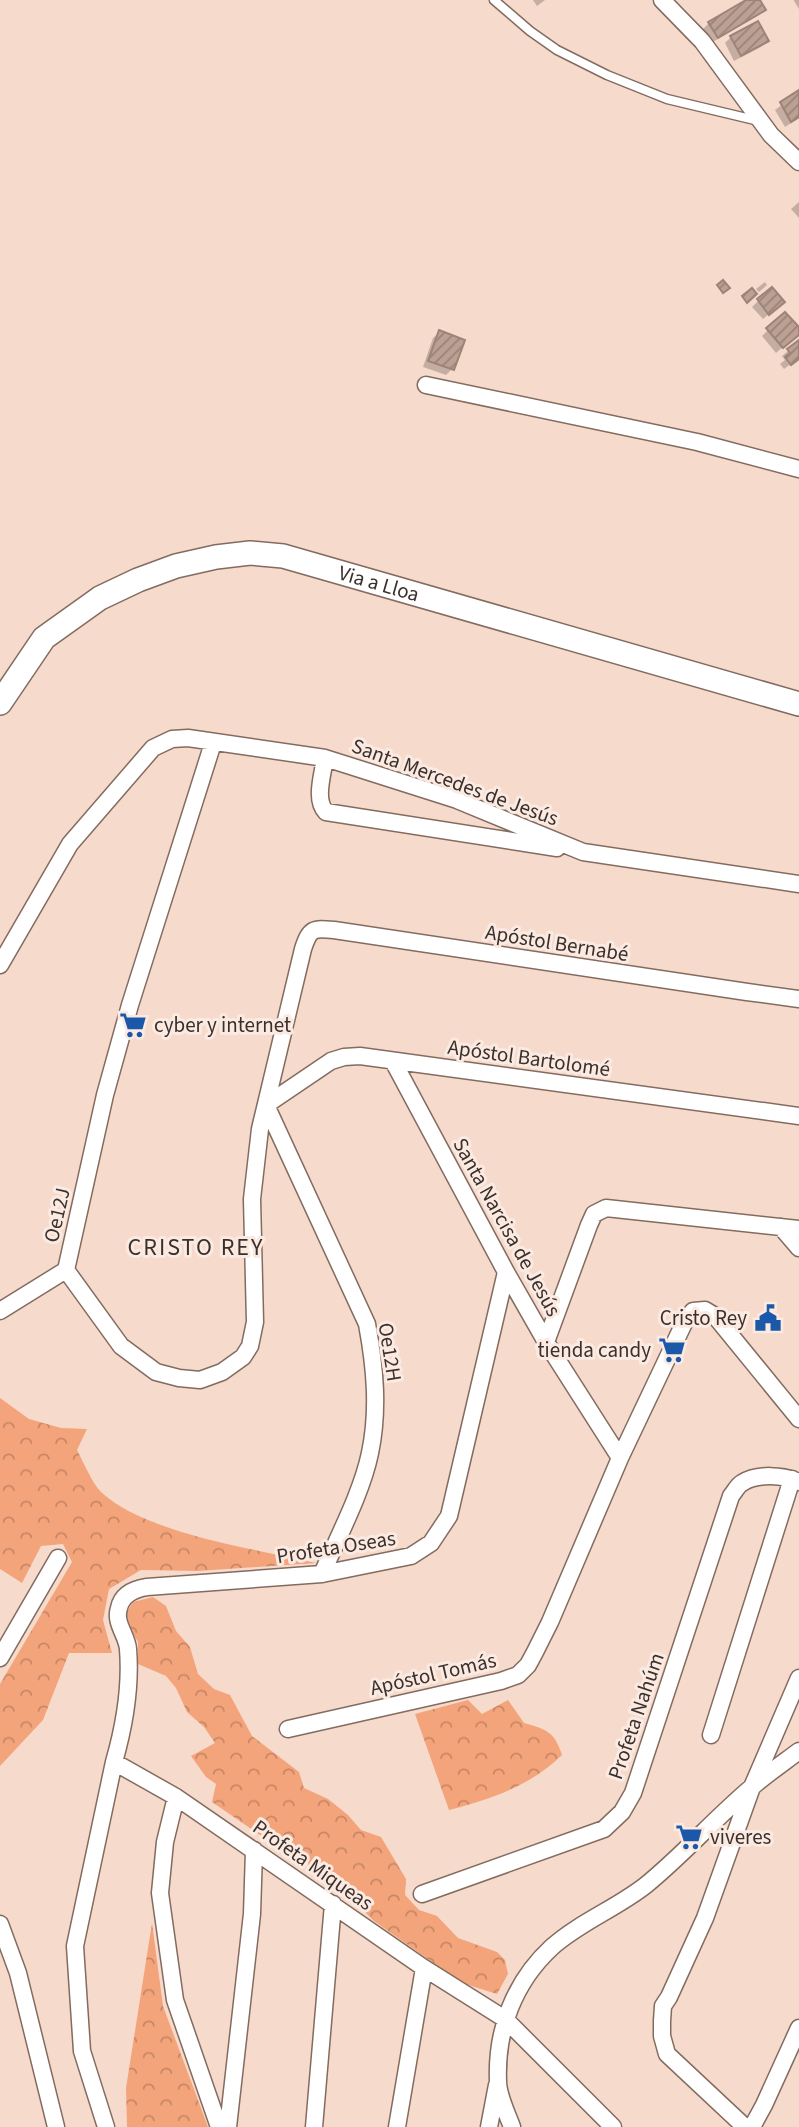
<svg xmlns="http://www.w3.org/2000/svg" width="799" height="2127" viewBox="0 0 799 2127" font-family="'Source Sans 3',sans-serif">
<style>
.forest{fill:url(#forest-crowns)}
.shadow{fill:#0003}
.building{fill:url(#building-hatch);stroke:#9e8478;stroke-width:2}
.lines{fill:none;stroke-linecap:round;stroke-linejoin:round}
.lane-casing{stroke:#836b5f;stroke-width:11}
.street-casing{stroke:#836b5f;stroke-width:19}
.secondary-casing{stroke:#836b5f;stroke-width:26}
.lane{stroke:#fff;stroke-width:8}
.street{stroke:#fff;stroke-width:16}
.secondary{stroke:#fff;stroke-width:23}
.labels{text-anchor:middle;stroke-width:6;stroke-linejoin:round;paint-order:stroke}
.street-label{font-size:21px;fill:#3b302b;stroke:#fbeae2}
.poi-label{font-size:21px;fill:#3b302b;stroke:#fbeae2;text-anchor:start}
.quarter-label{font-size:24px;letter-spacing:2px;fill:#3b302b;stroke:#fbeae2}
</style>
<defs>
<pattern id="forest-crowns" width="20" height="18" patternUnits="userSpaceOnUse" patternTransform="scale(1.75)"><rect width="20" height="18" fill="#f4a47b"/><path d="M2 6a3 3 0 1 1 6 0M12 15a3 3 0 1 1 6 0" fill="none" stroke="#c78665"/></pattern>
<pattern id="building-hatch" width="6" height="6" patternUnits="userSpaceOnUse" patternTransform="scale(1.75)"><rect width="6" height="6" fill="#bba093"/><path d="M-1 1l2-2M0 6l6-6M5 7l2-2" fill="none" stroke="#998378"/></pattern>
</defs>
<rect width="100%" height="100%" fill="#f6dacc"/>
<path class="forest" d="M0,1398L29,1419L61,1428L87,1429L77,1450C83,1461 92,1483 101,1492C146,1534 256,1549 316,1563L198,1571L141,1570L109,1589L103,1620L112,1653H69L43,1720L0,1766V1684L72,1562L63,1544L41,1546L22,1583L0,1569Z
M153,1597L166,1606L176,1631L190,1647L198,1674L214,1689L230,1695L252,1736L299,1772L304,1788L328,1799L348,1815L361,1830L381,1837L406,1879L405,1895L419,1910L437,1916L458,1938L497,1952L505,1960L508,1974L497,1994L462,1983L374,1921L359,1906L354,1895L339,1890L309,1869L307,1855L282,1850L212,1802L216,1784L206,1777L191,1756L215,1743L204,1727L187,1712L176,1688L166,1676L138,1664V1642L132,1632L126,1614L133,1602Z
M468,1700L482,1714L508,1700L524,1723C546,1729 555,1732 562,1755C530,1786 491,1799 449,1810L415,1714Z
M152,1923L163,2006L208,2127H127L126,2088Z"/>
<path class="shadow" d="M533,0H545L537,6Z
M750,0H758L763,10L757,16L711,43L703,29L709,23Z
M794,0H799V9L794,1Z
M731,37L767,41L761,47L734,61L725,43Z
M799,92V118L785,127L775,110Z
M799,202V218L791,209Z
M765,282L767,285L759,292L756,289Z
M758,301L776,308L763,319L752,307Z
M768,330H799V333L776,353L762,336Z
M440,332L452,369L446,375L423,367L433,338Z
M799,342V358L784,369L780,364L785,360L782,356Z"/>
<path class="building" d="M746,0H760L766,10L718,38L708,22Z
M758,21L769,41L741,56L730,36Z
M799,90V117L791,122L780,102Z
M723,280L730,288L723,293L717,285Z
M772,287L785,302L769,315L757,299Z
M752,288L757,294L747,303L742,296Z
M785,312L799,327V335L783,348L766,328Z
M439,330L465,340L454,370L428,361Z
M799,340V359L791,365L785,357L790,353L787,349Z"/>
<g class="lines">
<defs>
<path id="lane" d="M494,0L530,31L557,50L607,75L667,99L759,121"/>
<path id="street" d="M662,0L702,41L771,135L799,162
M426,385L697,442L799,469
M213,743L130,1005L105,1095L66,1270L121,1346L156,1372L179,1378L200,1380L222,1372L243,1357L250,1346L255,1322L252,1199L260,1129L303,949C310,928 313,928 334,930L747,992L799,999
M325,758C323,774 314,800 326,812L557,848
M0,965L70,844L153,748L172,739L188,738L325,758L457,800L583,852L799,884
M393,1061L506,1272L546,1342L620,1458
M266,1105L331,1061L344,1057L360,1056L799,1116
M266,1105L367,1324C375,1367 379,1410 370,1453C362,1492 338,1537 322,1574
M781,1227L799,1248
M506,1272L449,1516L431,1543L411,1556L322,1574L147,1587C134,1589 122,1594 119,1608C114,1623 127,1635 128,1649C131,1686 124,1727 114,1762L176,1797L424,1968L505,2019L613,2127
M0,1311L66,1270
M546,1342L589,1225L594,1214L606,1208L799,1229
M0,1658L58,1558
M288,1729L501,1681L518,1675L528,1665L535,1652L550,1622L620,1458L685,1321L693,1311L705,1310L715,1316L799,1419
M711,1735L792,1479
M176,1797L165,1842L160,1893L175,2000L219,2127
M422,1894L604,1829L622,1812L633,1793L731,1496C735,1491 738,1485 742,1483C757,1473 784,1475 799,1482
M0,1924L18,1973L56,2127
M106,2127L82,2051L75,1946L114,1762
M228,2127L252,1914L254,1850
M314,2127L333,1904
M397,2127L424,1968
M489,2127L497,2085
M512,2127C507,2113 498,2096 498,2081C496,2030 514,1982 552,1947C580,1922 617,1908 646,1885C683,1855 715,1818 752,1787C767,1774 783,1763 799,1751
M745,2127L667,2054L662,2036V2021L663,2006L669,1997L705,1918L752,1787L799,1678
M752,2127L764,2105L799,2028"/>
<g id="secondary">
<path id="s1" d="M0,703L44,638L100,598L138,580L176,566L216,557L250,553L283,556L799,704"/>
</g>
</defs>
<use href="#lane" class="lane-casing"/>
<use href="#street" class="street-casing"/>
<use href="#secondary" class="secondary-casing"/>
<use href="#lane" class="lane"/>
<use href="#street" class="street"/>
<use href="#secondary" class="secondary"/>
</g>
<defs>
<symbol id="supermarket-bare" viewBox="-9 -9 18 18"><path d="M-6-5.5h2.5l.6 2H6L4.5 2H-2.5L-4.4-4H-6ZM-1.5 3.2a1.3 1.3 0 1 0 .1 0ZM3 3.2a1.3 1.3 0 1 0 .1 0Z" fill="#1c58a9" stroke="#fbeae2" stroke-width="2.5" paint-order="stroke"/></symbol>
<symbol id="civic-bare" viewBox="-9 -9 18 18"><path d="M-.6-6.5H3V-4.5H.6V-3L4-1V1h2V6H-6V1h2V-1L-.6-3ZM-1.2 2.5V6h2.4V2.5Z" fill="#1c58a9" stroke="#fbeae2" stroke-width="2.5" paint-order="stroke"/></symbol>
</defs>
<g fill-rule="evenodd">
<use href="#supermarket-bare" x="114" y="1006" width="38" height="38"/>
<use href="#civic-bare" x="749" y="1299" width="38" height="38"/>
<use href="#supermarket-bare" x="653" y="1331" width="38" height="38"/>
<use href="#supermarket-bare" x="670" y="1818" width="38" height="38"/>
</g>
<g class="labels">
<g class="street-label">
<text dy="7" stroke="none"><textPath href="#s1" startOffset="438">Via a Lloa</textPath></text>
<text transform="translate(455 782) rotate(20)" y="7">Santa Mercedes de Jesús</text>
<text transform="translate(557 943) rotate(9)" y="7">Apóstol Bernabé</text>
<text transform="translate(529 1058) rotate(8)" y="7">Apóstol Bartolomé</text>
<text transform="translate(57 1215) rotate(-77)" y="7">Oe12J</text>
<text transform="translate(507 1227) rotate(61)" y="7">Santa Narcisa de Jesús</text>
<text transform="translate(390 1352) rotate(81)" y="7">Oe12H</text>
<text transform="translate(336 1547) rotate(-9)" y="7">Profeta Oseas</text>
<text transform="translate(433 1674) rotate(-13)" y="7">Apóstol Tomás</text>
<text transform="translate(636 1716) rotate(-71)" y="7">Profeta Nahúm</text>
<text transform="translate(313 1865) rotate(35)" y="7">Profeta Miqueas</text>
</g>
<g class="poi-label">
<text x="154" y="1032">cyber y internet</text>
<text x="747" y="1325" text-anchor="end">Cristo Rey</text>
<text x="651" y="1357" text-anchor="end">tienda candy</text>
<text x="710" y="1844">viveres</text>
</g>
<g class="quarter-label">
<text x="196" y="1255">CRISTO REY</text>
</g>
</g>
</svg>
